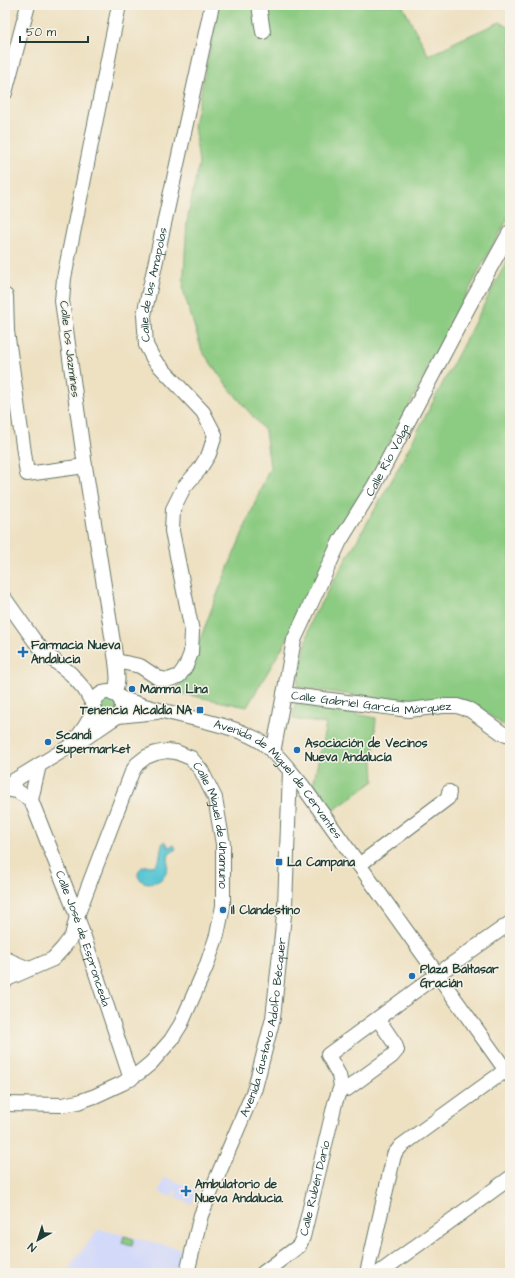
<svg xmlns="http://www.w3.org/2000/svg" width="515" height="1278" viewBox="0 0 515 1278" font-family="'Architects Daughter',sans-serif">
<style>
.built{fill:#d3d9f9}
.green{fill:#8ccb82;stroke:#56845b}
.water{fill:#5bc7d4;stroke:#3d8284}
.lines{fill:none;stroke-linecap:round;stroke-linejoin:round}
.minor-casing{stroke:#677666;stroke-width:16}
.minor{stroke:#fff;stroke-width:14}
.poi-dot{fill:#1f6fb2;stroke:#f7f3e8;stroke-width:1.5}
.labels{text-anchor:middle;stroke-width:3;stroke-linejoin:round;paint-order:stroke}
.street-label{font-size:12px;fill:#1f3d34;stroke:#f7f3e8}
.poi-label{font-size:12px;font-weight:bold;fill:#1f3d34;stroke:#f7f3e8;text-anchor:start}
</style>
<rect width="100%" height="100%" fill="#f7f3e8"/>
<filter id="ink" filterUnits="userSpaceOnUse"><feTurbulence type="fractalNoise" baseFrequency=".025" numOctaves="2"/><feDisplacementMap in="SourceGraphic" scale="8" xChannelSelector="R" yChannelSelector="G"/><feConvolveMatrix kernelMatrix="1 2 1 2 8 2 1 2 1" color-interpolation-filters="sRGB"/></filter>
<filter id="wash" filterUnits="userSpaceOnUse"><feTurbulence type="fractalNoise" baseFrequency=".012" numOctaves="4" result="noise"/><feDisplacementMap in="SourceGraphic" scale="16" xChannelSelector="R" yChannelSelector="G"/><feGaussianBlur stdDeviation="0.9" result="paint"/><feColorMatrix in="noise" values="0 0 0 0 0 0 0 0 0 0 0 0 0 0 0 0 0 1.4 0 .05"/><feComposite in="paint" operator="in"/></filter>
<g filter="url(#wash)">
<rect width="100%" height="100%" fill="#eee1c2"/>
<path class="built" d="M164,1177L197,1189L192,1204L175,1197L177,1192L174,1190L172,1197L159,1192Z
M99,1229L182,1249L176,1273H68L71,1264Z"/>
<path class="green" d="M219,5H402L429,56L457,41L500,22L510,28V215L481,267L292,631L247,707L174,692L196,650L218,592L270,467L265,431L225,383L202,351L183,290L187,221L199,163L194,125Z
M510,255V730L489,715L466,702L446,698L405,703L297,687L311,620L394,476Z
M99 706a9 9 0 1 1 18 0a9 9 0 1 1-18 0Z
M296,702L376,718L373,763L374,781L330,813L313,785L326,724L293,719Z
M124,1236L134,1239L132,1246L122,1243Z"/>
<path class="water" d="M164,842L167,843L168,847L174,845L176,849L169,854C167,861 169,869 165,875C156,889 131,883 140,869C145,862 154,870 158,862C162,856 159,847 164,842Z"/>
</g>
<g filter="url(#ink)">
<g class="lines">
<defs>
<g id="minor">
<path d="M259,5L263,32"/>
<path d="M5,93L28,5"/>
<path d="M6,296L7,331L27,474L85,466"/>
<path d="M5,599L34,640L45,653L71,674L85,690L94,706"/>
<path id="s1" d="M116,661L140,666L158,678L168,680L179,676L186,666L191,653L192,631L172,531L173,509L184,487L199,470L209,454L215,435L203,412L154,360L146,345L144,315L212,5"/>
<circle cx="108" cy="706" r="14"/>
<path d="M113,694C120,683 117,673 116,661L85,466L62,301L64,278L119,5"/>
<path id="s2" d="M284,694L294,640L340,541L374,486L469,306L510,232"/>
<path id="s3" d="M118,697C147,709 178,714 209,722C228,727 246,732 263,743C278,754 290,771 302,785L510,1076"/>
<path d="M118,716L157,712"/>
<path d="M75,741L86,725L95,709"/>
<path id="s4" d="M273,753L284,694L409,710L443,706H457L470,710L502,733L510,735"/>
<path d="M5,786L72,745L81,741L113,719"/>
<path d="M5,789L17,791L31,800"/>
<path id="s5" d="M31,800L77,916L131,1079"/>
<path d="M31,800L39,765"/>
<path d="M359,865L448,798L449,792"/>
<path d="M5,958L8,960L29,969"/>
<path id="s6" d="M5,982L7,979L53,959L63,948L72,936L77,916L132,772L137,764L146,757L156,753L167,751L176,752L191,758L201,770L215,798L223,844V906L217,935L206,967L181,1024L171,1040L151,1063L140,1072L123,1083L95,1096L78,1102L62,1105L5,1104"/>
<path d="M341,1086L347,1089L392,1056L397,1050L395,1044L378,1019"/>
<path id="s7" d="M187,1273L201,1215L255,1088L273,1018L285,906L290,771"/>
<path id="s8" d="M263,1273L299,1246L303,1237L335,1103L341,1086L339,1075L328,1055L438,974L510,923"/>
<path d="M367,1273L394,1155L401,1146L506,1070"/>
<path d="M379,1273L510,1178"/>
</g>
</defs>
<use href="#minor" class="minor-casing"/>
<use href="#minor" class="minor"/>
</g>
</g>
<g class="poi-dot">
<path d="M21 646h4v4h4v4h-4v4h-4v-4h-4v-4h4z"/>
<circle cx="132" cy="689" r="4"/>
<rect x="196" y="706" width="8" height="8" rx="2"/>
<circle cx="48" cy="742" r="4"/>
<circle cx="297" cy="750" r="4"/>
<rect x="275" y="858" width="8" height="8" rx="2"/>
<circle cx="223" cy="910" r="4"/>
<circle cx="412" cy="976" r="4"/>
<path d="M184 1185h4v4h4v4h-4v4h-4v-4h-4v-4h4z"/>
</g>
<g class="labels">
<g class="street-label">
<text dy="4" stroke="none"><textPath href="#s1" startOffset="502">Calle de las Amapolas</textPath></text>
<text transform="translate(70 349) rotate(83)" y="4">Calle los Jazmines</text>
<text dy="4" stroke="none"><textPath href="#s2" startOffset="258">Calle Río Volga</textPath></text>
<text dy="4" stroke="none"><textPath href="#s4" startOffset="148">Calle Gabriel García Márquez</textPath></text>
<text dy="4" stroke="none"><textPath href="#s3" startOffset="187">Avenida de Miguel de Cervantes</textPath></text>
<text dy="4" stroke="none"><textPath href="#s6" startOffset="399">Calle Miguel de Unamuno</textPath></text>
<text dy="4" stroke="none"><textPath href="#s5" startOffset="148">Calle José de Espronceda</textPath></text>
<text dy="4" stroke="none"><textPath href="#s7" startOffset="259">Avenida Gustavo Adolfo Bécquer</textPath></text>
<text dy="4" stroke="none"><textPath href="#s8" startOffset="105">Calle Rubén Darío</textPath></text>
</g>
<g class="poi-label">
<text x="31" y="649">Farmacia Nueva<tspan x="31" dy="14">Andalucia</tspan></text>
<text x="140" y="693">Mamma Lina</text>
<text x="192" y="714" text-anchor="end">Tenencia Alcaldía NA</text>
<text x="56" y="739">Scandi<tspan x="56" dy="14">Supermarket</tspan></text>
<text x="305" y="747">Asociación de Vecinos<tspan x="305" dy="14">Nueva Andalucía</tspan></text>
<text x="287" y="866">La Campana</text>
<text x="231" y="914">Il Clandestino</text>
<text x="420" y="973">Plaza Baltasar<tspan x="420" dy="14">Gracián</tspan></text>
<text x="195" y="1188">Ambulatorio de<tspan x="195" dy="14">Nueva Andalucia.</tspan></text>
</g>
</g>
<rect width="515" height="1278" fill="none" stroke="#f7f3e8" stroke-width="20"/>
<g transform="translate(38 1240) rotate(219)" stroke="#f7f3e8" stroke-width="3" paint-order="stroke">
<path d="M0-3L7 15L0 10L-7 15Z" fill="#1f3d34"/>
<text y="-6" font-size="11" font-weight="bold" text-anchor="middle" fill="#1f3d34">N</text>
</g>
<path d="M20 36v6h68v-6" fill="none" stroke="#1f3d34" stroke-width="2"/>
<text x="26" y="36" font-size="12" fill="#1f3d34" stroke="#f7f3e8" stroke-width="3" paint-order="stroke">50 m</text>
</svg>
